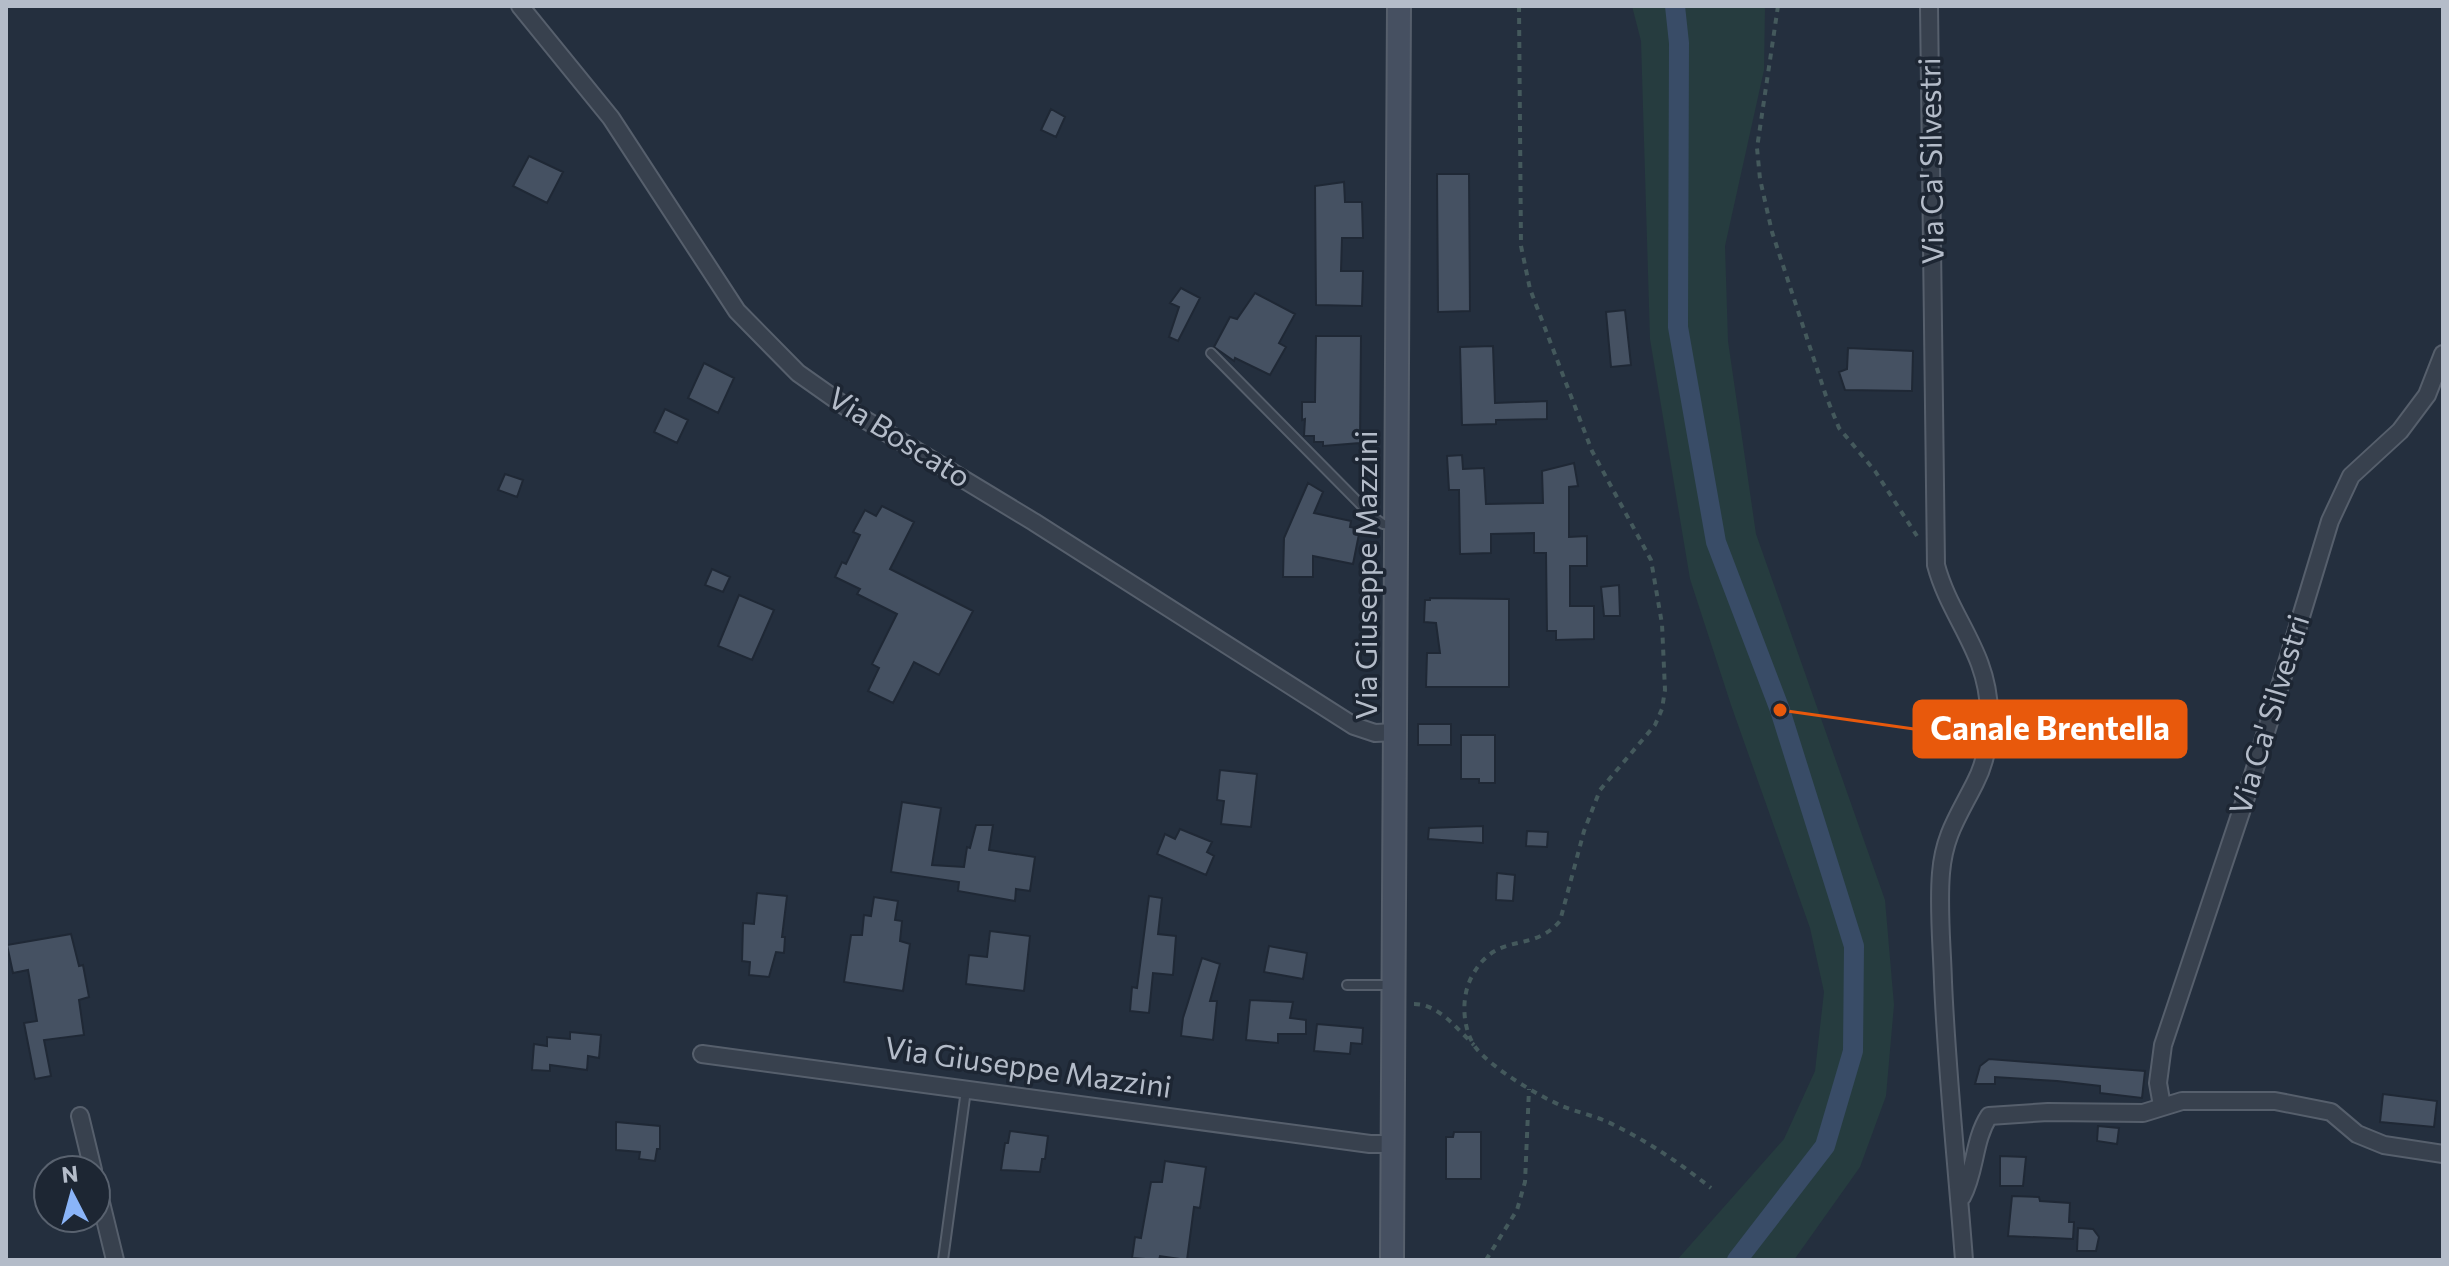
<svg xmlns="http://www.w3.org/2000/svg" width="2449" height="1266" viewBox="0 0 2449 1266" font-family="Commissioner,sans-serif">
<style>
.green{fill:#263c3f}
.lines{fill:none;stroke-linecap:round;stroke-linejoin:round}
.canal{stroke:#394c67;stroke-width:20}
.building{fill:#455162;stroke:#1f2835;stroke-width:2}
.service-casing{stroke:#565f6c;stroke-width:12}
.minor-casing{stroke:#565f6c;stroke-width:20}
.secondary-casing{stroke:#565f6c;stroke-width:26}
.path{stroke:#44595c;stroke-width:4;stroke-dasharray:6 6;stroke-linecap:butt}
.service{stroke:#38414e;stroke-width:8}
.minor{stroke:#38414e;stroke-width:16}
.secondary{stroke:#465061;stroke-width:22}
.labels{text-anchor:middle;stroke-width:7;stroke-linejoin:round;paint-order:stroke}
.street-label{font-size:30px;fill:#b4bcc9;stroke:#1d2633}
.leader{fill:none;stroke:#e8590c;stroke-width:3}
.callout-dot{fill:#e8590c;stroke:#1d2633;stroke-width:3}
.callout{fill:#e8590c;stroke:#e8590c;stroke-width:3}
.callout-label{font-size:32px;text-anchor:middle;font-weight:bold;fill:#fff}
</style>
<rect width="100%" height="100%" fill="#242f3e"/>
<path class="green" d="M1632,6H1765L1764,70L1725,246L1728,341L1756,534L1885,900L1894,1005L1886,1096L1860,1167L1794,1260H1677L1784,1139L1815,1071L1824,992L1810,928L1731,705L1690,579L1650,339L1641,41Z"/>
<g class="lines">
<path class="canal" d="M1675,6L1679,43L1678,327L1716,542L1780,710L1854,946L1853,1051L1825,1146L1737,1260"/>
</g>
<path class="building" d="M1051,109L1065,117L1056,137L1041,130Z
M529,156L563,172L547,203L513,186Z
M1437,174H1469L1470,311L1438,312Z
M1344,182L1345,202H1362L1363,238H1342L1341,271H1363L1362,306L1316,305L1315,186Z
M1181,288L1200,298L1178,341L1169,337L1179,307L1170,303Z
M1255,293L1295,314L1279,343L1286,347L1270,375L1235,358L1234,361L1214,347L1230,317L1237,319Z
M1625,310L1631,365L1611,367L1606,312Z
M1316,336H1361L1360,443L1323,446V442H1314V436H1304L1305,419L1302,420V402H1315Z
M1493,346L1495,403L1547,401V419L1496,420V424L1462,425L1460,347Z
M1848,348L1913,351L1912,391L1845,390L1839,372L1847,369Z
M704,363L734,378L718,413L688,398Z
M665,409L688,420L677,443L654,432Z
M1462,455L1463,469L1484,468L1486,504L1543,503L1542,471L1574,463L1578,486L1569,487V537L1587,536V566H1570V606H1594V639L1556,640V631H1547L1546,553H1534V533L1491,534V553L1460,554L1459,490H1449L1447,456Z
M505,474L523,480L517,497L498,490Z
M1308,483L1323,492L1314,513L1351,521L1350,527L1360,529L1353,564L1313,556V577H1283L1284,538Z
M882,506L914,522L890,569L973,611L939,675L914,662L893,703L868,691L879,668L872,664L897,614L857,594L860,589L835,577L842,562L846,564L860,535L853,532L865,510L876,516Z
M712,569L730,577L723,592L705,585Z
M1619,585L1620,616H1604L1601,587Z
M739,595L774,610L752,660L718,646Z
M1430,598L1509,599V687H1426L1427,653H1440L1436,623L1424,622L1425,600H1430Z
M1418,724H1451V745H1418Z
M1461,735H1495V783H1479V779H1461Z
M1220,770L1257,774L1251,827L1221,824L1224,801L1217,800Z
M902,802L941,808L932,865L964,867L967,847L970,848L976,825H993L989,850L1035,857L1030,891L1016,889L1015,901L958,891L959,882L891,872Z
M1483,826V843L1428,839L1429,828Z
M1180,829L1212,842L1207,852L1214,856L1206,875L1157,854L1165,834L1175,839Z
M1527,831L1548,832L1547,847L1526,846Z
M1497,873L1515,875L1513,901L1496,900Z
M757,893L787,896L782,937H785L784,953L776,952L769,977L749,975L750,962L742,961L743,923L754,924Z
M1149,896L1162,898L1158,934L1176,936L1173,975L1153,973L1149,1013L1130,1011L1132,987L1137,988Z
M874,897L898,901L895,920L902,921L900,941L910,944L903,991L844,982L851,935H862L864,915L871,916Z
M990,931L1030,936L1024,991L966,984L969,955L987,957Z
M71,934L79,966L83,965L89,997L79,1000L84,1035L44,1040L51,1076L35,1079L24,1023L37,1021L28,970L13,973L7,945Z
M1269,946L1307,953L1303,979L1264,972Z
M1202,958L1220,964L1210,1001H1217L1213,1040L1181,1036L1183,1018Z
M1250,1000L1293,1002L1290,1018L1306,1020V1034H1278V1043L1246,1040Z
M1317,1024L1363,1028L1362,1044L1351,1043L1350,1054L1314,1051Z
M570,1032L601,1035L599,1058L588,1056L587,1070L550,1065V1071L532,1070L534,1044L547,1046V1037L570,1039Z
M1989,1059L2145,1071L2142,1098L2100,1093V1086L2057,1081L1995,1077V1084H1975L1980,1066Z
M2383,1094L2437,1101L2434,1127L2380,1122Z
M616,1122L660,1126V1149H657L655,1161L639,1159L640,1152L616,1150Z
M2098,1126L2119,1128L2117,1144L2097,1141Z
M1010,1131L1048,1136L1045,1159H1042L1040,1172L1001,1170L1005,1143H1008Z
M1454,1132H1481V1179H1446V1137H1453Z
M2000,1156L2026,1157L2023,1186H2000Z
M1165,1161L1206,1167L1200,1208L1194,1207L1187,1260L1160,1256L1159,1260L1132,1258L1135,1237L1141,1238L1151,1182H1162Z
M2012,1196L2039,1197L2040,1201L2070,1203L2069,1222H2074L2073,1239L2008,1236Z
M2078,1228L2093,1229L2099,1237L2096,1251H2077Z"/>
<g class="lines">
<defs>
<path id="service" d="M1211,353L1372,516L1383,524L1393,525
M1347,985H1393
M943,1260L966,1090"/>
<path id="minor" d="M520,6L611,118L737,311L798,373L859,416L1034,522L1354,726L1375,733L1397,732
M1929,6L1936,565C1950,618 1988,652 1989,712C1990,736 1986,762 1975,783C1959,815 1944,835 1941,873C1938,909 1942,946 1943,982C1947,1075 1957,1167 1964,1260
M702,1054L1370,1144H1393
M2162,1106L2158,1083L2163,1045L2249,788L2330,521L2351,476L2400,431L2427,395L2443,354
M80,1116L93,1170
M96,1182L115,1260
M1962,1197C1976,1171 1973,1141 1989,1116L2048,1112L2143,1113L2182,1101H2275L2331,1112L2357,1134L2384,1145L2443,1154"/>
<path id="secondary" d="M1392,1260L1399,6"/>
</defs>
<use href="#service" class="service-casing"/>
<use href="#minor" class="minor-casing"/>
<use href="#secondary" class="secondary-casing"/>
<path class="path" d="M1519,6L1521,246L1530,289L1592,451L1651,560L1662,624L1665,690L1662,709L1655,725L1600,790L1584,831L1560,921C1531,955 1496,929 1471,978C1461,998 1462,1029 1476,1048C1493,1069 1537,1095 1562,1106C1579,1113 1597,1116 1614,1125C1649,1142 1681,1164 1711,1188
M1778,6L1757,148L1760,179L1772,232L1826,396L1839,428L1875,471L1917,536
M1414,1004C1439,1004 1457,1029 1474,1045
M1486,1260L1517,1210L1525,1182L1529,1089"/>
<use href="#service" class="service"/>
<use href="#minor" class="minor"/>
<use href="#secondary" class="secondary"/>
</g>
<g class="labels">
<g class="street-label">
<text transform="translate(1932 161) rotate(-91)" y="10">Via Ca' Silvestri</text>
<text transform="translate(899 438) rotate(32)" y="10">Via Boscato</text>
<text transform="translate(1367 575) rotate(-90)" y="10">Via Giuseppe Mazzini</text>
<text transform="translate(2270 715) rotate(-73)" y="10">Via Ca' Silvestri</text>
<text transform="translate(1028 1068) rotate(8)" y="10">Via Giuseppe Mazzini</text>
</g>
</g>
<path class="leader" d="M1780 710L1914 729"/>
<circle class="callout-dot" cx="1780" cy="710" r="8"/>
<rect class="callout" x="1914" y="701" width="272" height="56" rx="8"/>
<g class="callout-label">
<text x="2050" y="740">Canale Brentella</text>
</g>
<rect width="2449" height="1266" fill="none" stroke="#b4bcc9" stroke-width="16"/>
<g transform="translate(72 1194) rotate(354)"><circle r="38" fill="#1d2633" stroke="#59626f" stroke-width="2"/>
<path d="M0-6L14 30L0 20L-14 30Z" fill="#8ab4f8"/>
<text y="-12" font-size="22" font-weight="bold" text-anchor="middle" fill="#b4bcc9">N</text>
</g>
</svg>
